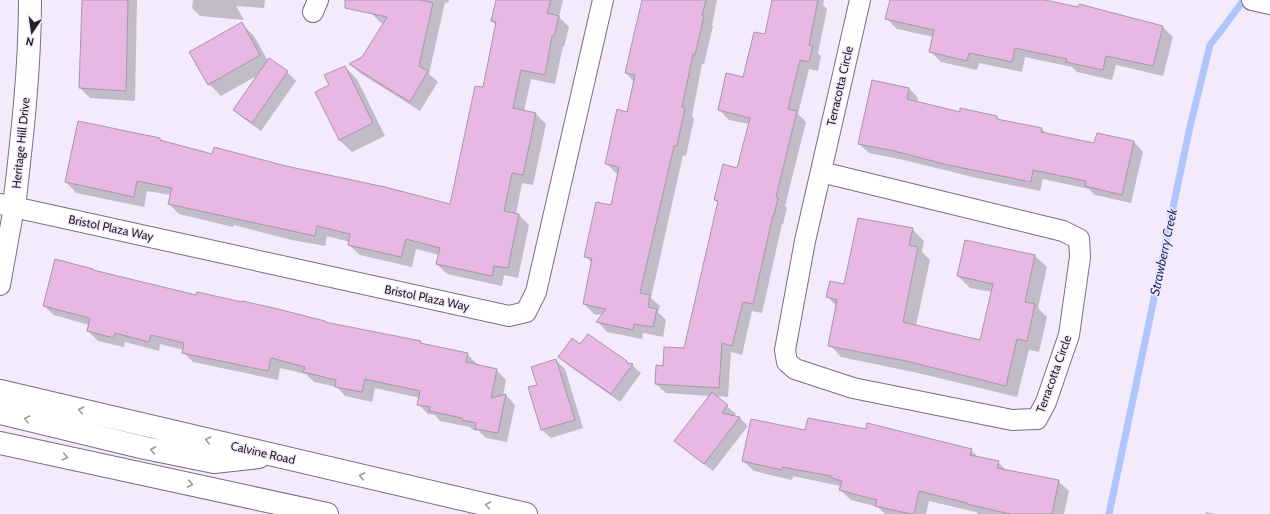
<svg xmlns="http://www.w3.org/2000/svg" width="1270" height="514" viewBox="0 0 1270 514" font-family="Cabin,sans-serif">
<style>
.shadow{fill:#0003}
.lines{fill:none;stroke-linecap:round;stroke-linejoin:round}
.stream{stroke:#afc6fc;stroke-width:7}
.building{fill:#e8b7e3;stroke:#a798a5}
.minor-casing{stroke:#776f7e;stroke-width:22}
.tertiary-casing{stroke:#776f7e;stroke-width:24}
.secondary-casing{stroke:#776f7e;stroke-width:24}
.minor{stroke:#fff;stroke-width:20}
.tertiary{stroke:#fff;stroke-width:22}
.secondary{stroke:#fff;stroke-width:22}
.oneway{stroke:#9c9b9e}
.labels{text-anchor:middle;stroke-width:3;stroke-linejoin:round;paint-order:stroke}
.street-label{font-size:12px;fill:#242027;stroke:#f3eafb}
.water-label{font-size:13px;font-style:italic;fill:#203473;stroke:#f3eafb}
</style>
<rect width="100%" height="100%" fill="#f3eafb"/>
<path class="shadow" d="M83,0H137L135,101L90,98L80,88Z
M193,0H265L264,8L236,6L244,20L200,16L192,8Z
M374,0H449L448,3L445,2L429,74L438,82L420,111L360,73L350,64L363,58L384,24L381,23L371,13Z
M497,0H563L559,17L569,27L564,47L563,46L555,84L531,79L524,111L536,114L546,124L533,185L522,183L516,214L519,215L529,225L518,278L504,275L502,286L447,274L437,264L439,255L416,249L412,267L360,255L349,245L350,242L327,236L325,246L292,240L234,225L233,227L179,214L169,204L171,195L147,191L144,207L76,193L66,182L160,139L163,142L213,155L286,167L451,205L483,88L496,25L492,21Z
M659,0H717L712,25L713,26L704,64H702L692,116L694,119L686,156L683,155L651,298L660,306L658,312L666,320L663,337L643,333L642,339L607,332L598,322L602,315L594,314L584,304L592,263L585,256L612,206L619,174L616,173L606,163L628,113L634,82L626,73Z
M773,0H824L823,5L827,9L818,53L821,56L818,71L809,69L798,114L806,122L785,206L787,208L783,224H782L762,313L752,311L742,355L731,352L728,397L715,396L736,414L734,417L740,418L748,426L713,471L684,449L676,441L710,396L666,393L656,384L664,367L685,349L719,204L715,200L737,169L749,124L729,120L719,110L744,78L766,36Z
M891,0H1040L1163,27L1173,37L1163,76L1116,65L1112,80L1077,72L1072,67L1025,57L1022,72L979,63L977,70L941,62L931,52L934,37L897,29L887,19Z
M242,24L254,36L268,61L269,59L287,72L296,81L261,131L243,118L234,110L258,75L221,96L209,84Z
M345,67L357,79L385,136L352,152L339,140L331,85Z
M909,88L918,98L917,102L960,113L997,117L1001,121L1042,129L1046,134L1095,144L1134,142L1143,152L1131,203L1095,195L1089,189L1043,179L1040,191L977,178L904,160L869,153L859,144Z
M912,229L924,241L922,252L930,260L916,326L981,341L992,292L970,288L958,276L1035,256L1047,267L1038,308L1047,317L1039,352L1029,350L1017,397L918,373L841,357L830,345L837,307L828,297L845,285Z
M92,270L197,296L325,322L327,324L420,342L423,344L467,354L477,364V366L496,370L506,380L503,396L506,395L515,405L507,442L486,438L479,431L473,430L470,427L440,421L435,415L428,414L418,404L420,398L375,388L372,402L345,396L337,387L314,382L306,374L280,368L278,380L193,362L183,352L184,350L160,344L159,351L125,342L124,347L98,341L88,331L89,325L54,315L44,306Z
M581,346L626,362L629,364L632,365L641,373L620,402L568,365L559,357Z
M556,360L565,369L583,428L551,438L542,430L538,385Z
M806,432L971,450L979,458L998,462L1007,471L1058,481L1069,491L1064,514H978L976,512L929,501L926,514H885L878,507L851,500L840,490V486L793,476L792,480L754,471L743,461Z
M1206,512L1215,514H1205Z"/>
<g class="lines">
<path class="stream" d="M1109,514L1189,131L1210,45L1244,0"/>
</g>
<path class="building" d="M82,0H128L126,91L79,88Z
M345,0H421L433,3L419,66L428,71L410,102L349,64L362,57L387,17L345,8Z
M496,0H551L547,13L559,16L554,37L552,36L545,75L521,70L513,108L536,113L523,175L512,173L504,211L519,214L508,268L494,266L492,276L436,264L440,248L406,239L401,257L348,245L350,234L317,226L315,236L168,204L172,188L137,181L134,197L65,182L78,121L160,138V140L212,154L214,147L286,166L385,187L450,204L475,86L483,87L496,22L491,21Z
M642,0H706L702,15L704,16L695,55L693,54L682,107L685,108L677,146H674L640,293L650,295L648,307L657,309L653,327L634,324L633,330L596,322L606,309L583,304L592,258L584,257L596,202L611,205L619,167L605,164L617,109L627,112L635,75L625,73Z
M772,0H818L809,45L813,46L809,62L800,60L788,109L797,111L776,197L778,198L774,215H773L753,304L743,302L732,346L722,343L719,388L655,384L656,365L663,366L664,347L684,348L718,201L714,200L723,164L737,168L750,118L718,110L726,73L743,77L754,32L765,34Z
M890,0H1045L1078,7L1079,4L1163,26L1153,66L1106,56L1103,70L1066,62L1067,59L1015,48L1012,62L969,53L967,61L929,52L934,30L885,19Z
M242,22L260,55L208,85L189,52Z
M269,58L288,71L252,123L233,110Z
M345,66L373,123L339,140L315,92L329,85L324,75Z
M872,80L909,88L907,99L960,112V108L997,116V119L1042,128L1041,132L1094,143L1097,133L1134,141L1122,195L1085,186L1086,181L1033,170L1031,182L948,165L894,151L858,144Z
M858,218L913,228L909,245L918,247L903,322L980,340L993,284L957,276L965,240L1035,255L1025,302L1035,304L1027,341L1017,339L1006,386L906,361L828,346L837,300L826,297L830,281L844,284Z
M55,259L93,269V270L196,295L197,292L242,302V301L274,308L325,321V322L421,341L420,343L468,353L466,362L497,369L491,398L506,394L498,433L475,429L476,423L462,420V418L429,411L430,407L417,405L420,391L365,379L362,392L335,387L336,380L303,372L305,367L271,358L268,371L182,353L184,343L151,335L149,342L115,333L114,338L87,331L90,318L43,306Z
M588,334L627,361V363L633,364L611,394L558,357L572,338L580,344Z
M556,359L575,420L541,430L528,387L537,385L531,367Z
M712,392L728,405L722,413L740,417L704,464L674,441Z
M808,418L866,429L867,423L972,449L970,455L999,461L997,468L1059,480L1052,514H1010L967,504V503L919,491L914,514H911L875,506L877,500L839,490L842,481L831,478V476L782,467V470L742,461L751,419L805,430Z"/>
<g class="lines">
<defs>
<path id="minor" d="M1252,0L1270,4
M313,12L318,0
M821,172L1063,231L1079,239L1080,257L1069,335L1046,402L1037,419L1012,420L853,388L795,369L787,362L785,350L805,241L860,0
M0,204L509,316L526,312L536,292L603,0
M0,285L14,207"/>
<path id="tertiary" d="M14,207C22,138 30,69 30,0"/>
<path id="secondary" d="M0,391L526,514
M0,413L145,448L214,462L259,457
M0,443L327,514"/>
</defs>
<use href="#minor" class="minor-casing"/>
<use href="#tertiary" class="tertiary-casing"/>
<use href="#secondary" class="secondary-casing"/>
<use href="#minor" class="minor"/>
<use href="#tertiary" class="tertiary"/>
<use href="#secondary" class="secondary"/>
</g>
<defs><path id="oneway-chevron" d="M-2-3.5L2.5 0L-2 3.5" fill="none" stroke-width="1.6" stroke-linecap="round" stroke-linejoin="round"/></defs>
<g class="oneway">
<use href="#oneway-chevron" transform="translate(81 410) rotate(-167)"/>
<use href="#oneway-chevron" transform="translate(27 419) rotate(-166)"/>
<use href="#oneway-chevron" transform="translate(208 440) rotate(-167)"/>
<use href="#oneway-chevron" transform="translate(153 450) rotate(-169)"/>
<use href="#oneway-chevron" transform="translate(65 457) rotate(12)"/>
<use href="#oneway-chevron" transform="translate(362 476) rotate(-167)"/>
<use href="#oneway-chevron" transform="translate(190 484) rotate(12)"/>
<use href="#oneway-chevron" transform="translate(488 505) rotate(-167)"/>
</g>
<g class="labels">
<g class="street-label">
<text transform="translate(840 86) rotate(-77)" y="4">Terracotta Circle</text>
<text transform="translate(21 143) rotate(-84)" y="4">Heritage Hill Drive</text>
<text transform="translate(111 228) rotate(12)" y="4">Bristol Plaza Way</text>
<text transform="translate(427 298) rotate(12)" y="4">Bristol Plaza Way</text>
<text transform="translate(1054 374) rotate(-70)" y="4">Terracotta Circle</text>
<text transform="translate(263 453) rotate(13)" y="4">Calvine Road</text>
</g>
<g class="water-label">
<text transform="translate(1163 252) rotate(-78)" y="5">Strawberry Creek</text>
</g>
</g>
<g transform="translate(32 32) rotate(193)" stroke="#f3eafb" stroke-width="3" paint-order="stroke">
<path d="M0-3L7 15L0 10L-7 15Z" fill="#242027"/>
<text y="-6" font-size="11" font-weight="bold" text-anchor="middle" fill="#242027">N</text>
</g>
</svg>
